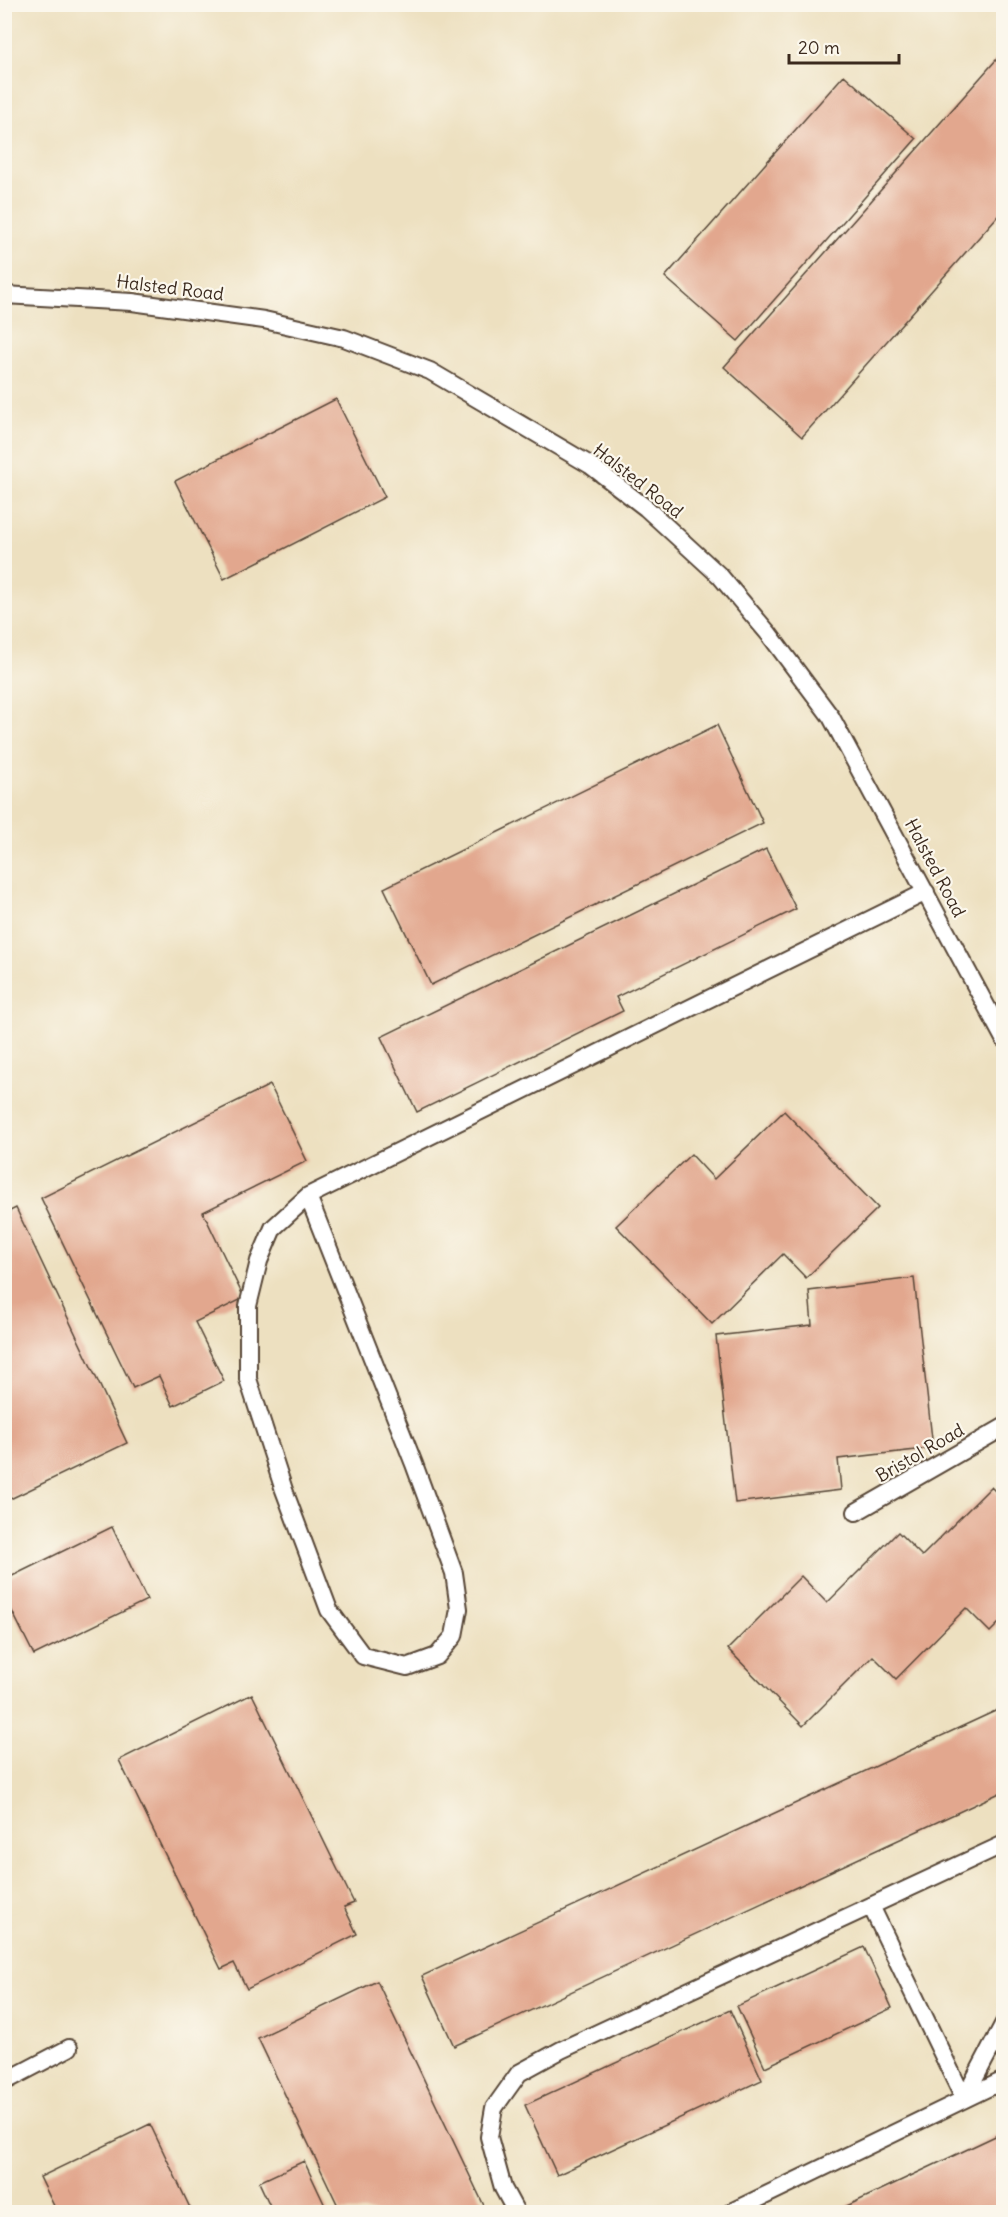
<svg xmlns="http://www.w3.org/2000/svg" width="1008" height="2217" viewBox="0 0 1008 2217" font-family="Delius,sans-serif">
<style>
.building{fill:#e2a78e}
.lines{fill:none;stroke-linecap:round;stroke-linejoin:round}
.service-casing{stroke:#564536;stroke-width:20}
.service{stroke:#fff;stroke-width:16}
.labels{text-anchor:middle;stroke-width:4.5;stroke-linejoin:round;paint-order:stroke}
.street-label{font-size:18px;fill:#3b2a1e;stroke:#fbf7ec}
</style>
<rect width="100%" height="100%" fill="#fbf7ec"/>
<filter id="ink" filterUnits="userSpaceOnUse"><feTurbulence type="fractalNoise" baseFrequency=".0167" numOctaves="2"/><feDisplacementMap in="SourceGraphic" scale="12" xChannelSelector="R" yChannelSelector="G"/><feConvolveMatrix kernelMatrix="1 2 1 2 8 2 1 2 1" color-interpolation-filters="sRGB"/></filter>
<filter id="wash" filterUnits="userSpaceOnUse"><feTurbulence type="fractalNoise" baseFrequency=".008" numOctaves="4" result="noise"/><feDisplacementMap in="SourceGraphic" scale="24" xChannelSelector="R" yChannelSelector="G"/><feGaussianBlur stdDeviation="1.35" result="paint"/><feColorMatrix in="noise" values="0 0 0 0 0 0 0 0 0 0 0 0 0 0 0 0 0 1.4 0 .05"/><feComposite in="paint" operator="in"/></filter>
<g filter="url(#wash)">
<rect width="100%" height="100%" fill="#ede0c0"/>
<g id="blocks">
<path class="building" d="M1004,51V209L802,437L724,367Z
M844,75L916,139L738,341L665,277Z
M336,399L385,497L224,579L175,481Z
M717,725L763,823L431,985L384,888Z
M766,849L796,909L616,997L623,1011L417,1112L381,1037Z
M270,1085L307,1161L203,1212L244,1298L195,1322L224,1381L173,1406L159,1376L133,1388L41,1198Z
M784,1111L878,1208L806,1278L783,1254L712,1324L616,1226L691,1154L714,1179Z
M16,1208L127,1443L4,1502V1214Z
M914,1278L933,1448L838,1459L841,1490L735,1503L716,1336L812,1325L809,1291Z
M991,1487L1004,1500V1618L990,1632L966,1608L896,1679L873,1656L803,1726L728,1649L801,1576L827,1603L898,1532L922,1556Z
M112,1527L147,1600L34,1655L4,1595V1580Z
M252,1694L354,1903L344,1907L357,1934L247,1989L234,1963L221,1969L119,1760Z
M1004,1707V1791L454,2046L422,1976Z
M864,1947L892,2008L765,2067L737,2006Z
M377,1981L487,2212H341L258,2038Z
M730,2010L762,2080L557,2175L525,2105Z
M150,2124L192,2212H57L40,2177Z
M1004,2132V2212H834Z
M304,2161L328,2212H273L259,2182Z"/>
</g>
</g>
<g filter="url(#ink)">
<use href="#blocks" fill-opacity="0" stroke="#564536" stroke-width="1.5"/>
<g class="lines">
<defs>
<path id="service" d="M4,295L132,302L264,320L344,338L430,371L590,465L646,508L720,576L769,634L831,717L1004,1039
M308,1196L414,1464L454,1573L459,1609L454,1636L437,1656L407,1667L363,1656L329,1610L284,1490L248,1379V1306L259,1261L273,1228L308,1196L926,892
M856,1512L1004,1427
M871,1906L964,2099
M4,2082L69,2048
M964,2099L1004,2023
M516,2212L503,2188L489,2137L494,2108L519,2073L561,2050L1004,1844
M731,2212L1004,2080"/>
</defs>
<use href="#service" class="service-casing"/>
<use href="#service" class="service"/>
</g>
</g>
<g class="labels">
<g class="street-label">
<text transform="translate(170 288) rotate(7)" y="6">Halsted Road</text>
<text transform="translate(638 481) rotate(38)" y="6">Halsted Road</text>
<text transform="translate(935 868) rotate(62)" y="6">Halsted Road</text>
<text transform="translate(920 1453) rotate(-30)" y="6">Bristol Road</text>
</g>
</g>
<rect width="1008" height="2217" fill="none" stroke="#fbf7ec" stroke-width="24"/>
<path d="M789 54v9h110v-9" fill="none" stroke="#3b2a1e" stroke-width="3"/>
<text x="798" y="54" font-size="18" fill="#3b2a1e" stroke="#fbf7ec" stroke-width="4.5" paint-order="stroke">20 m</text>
</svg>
